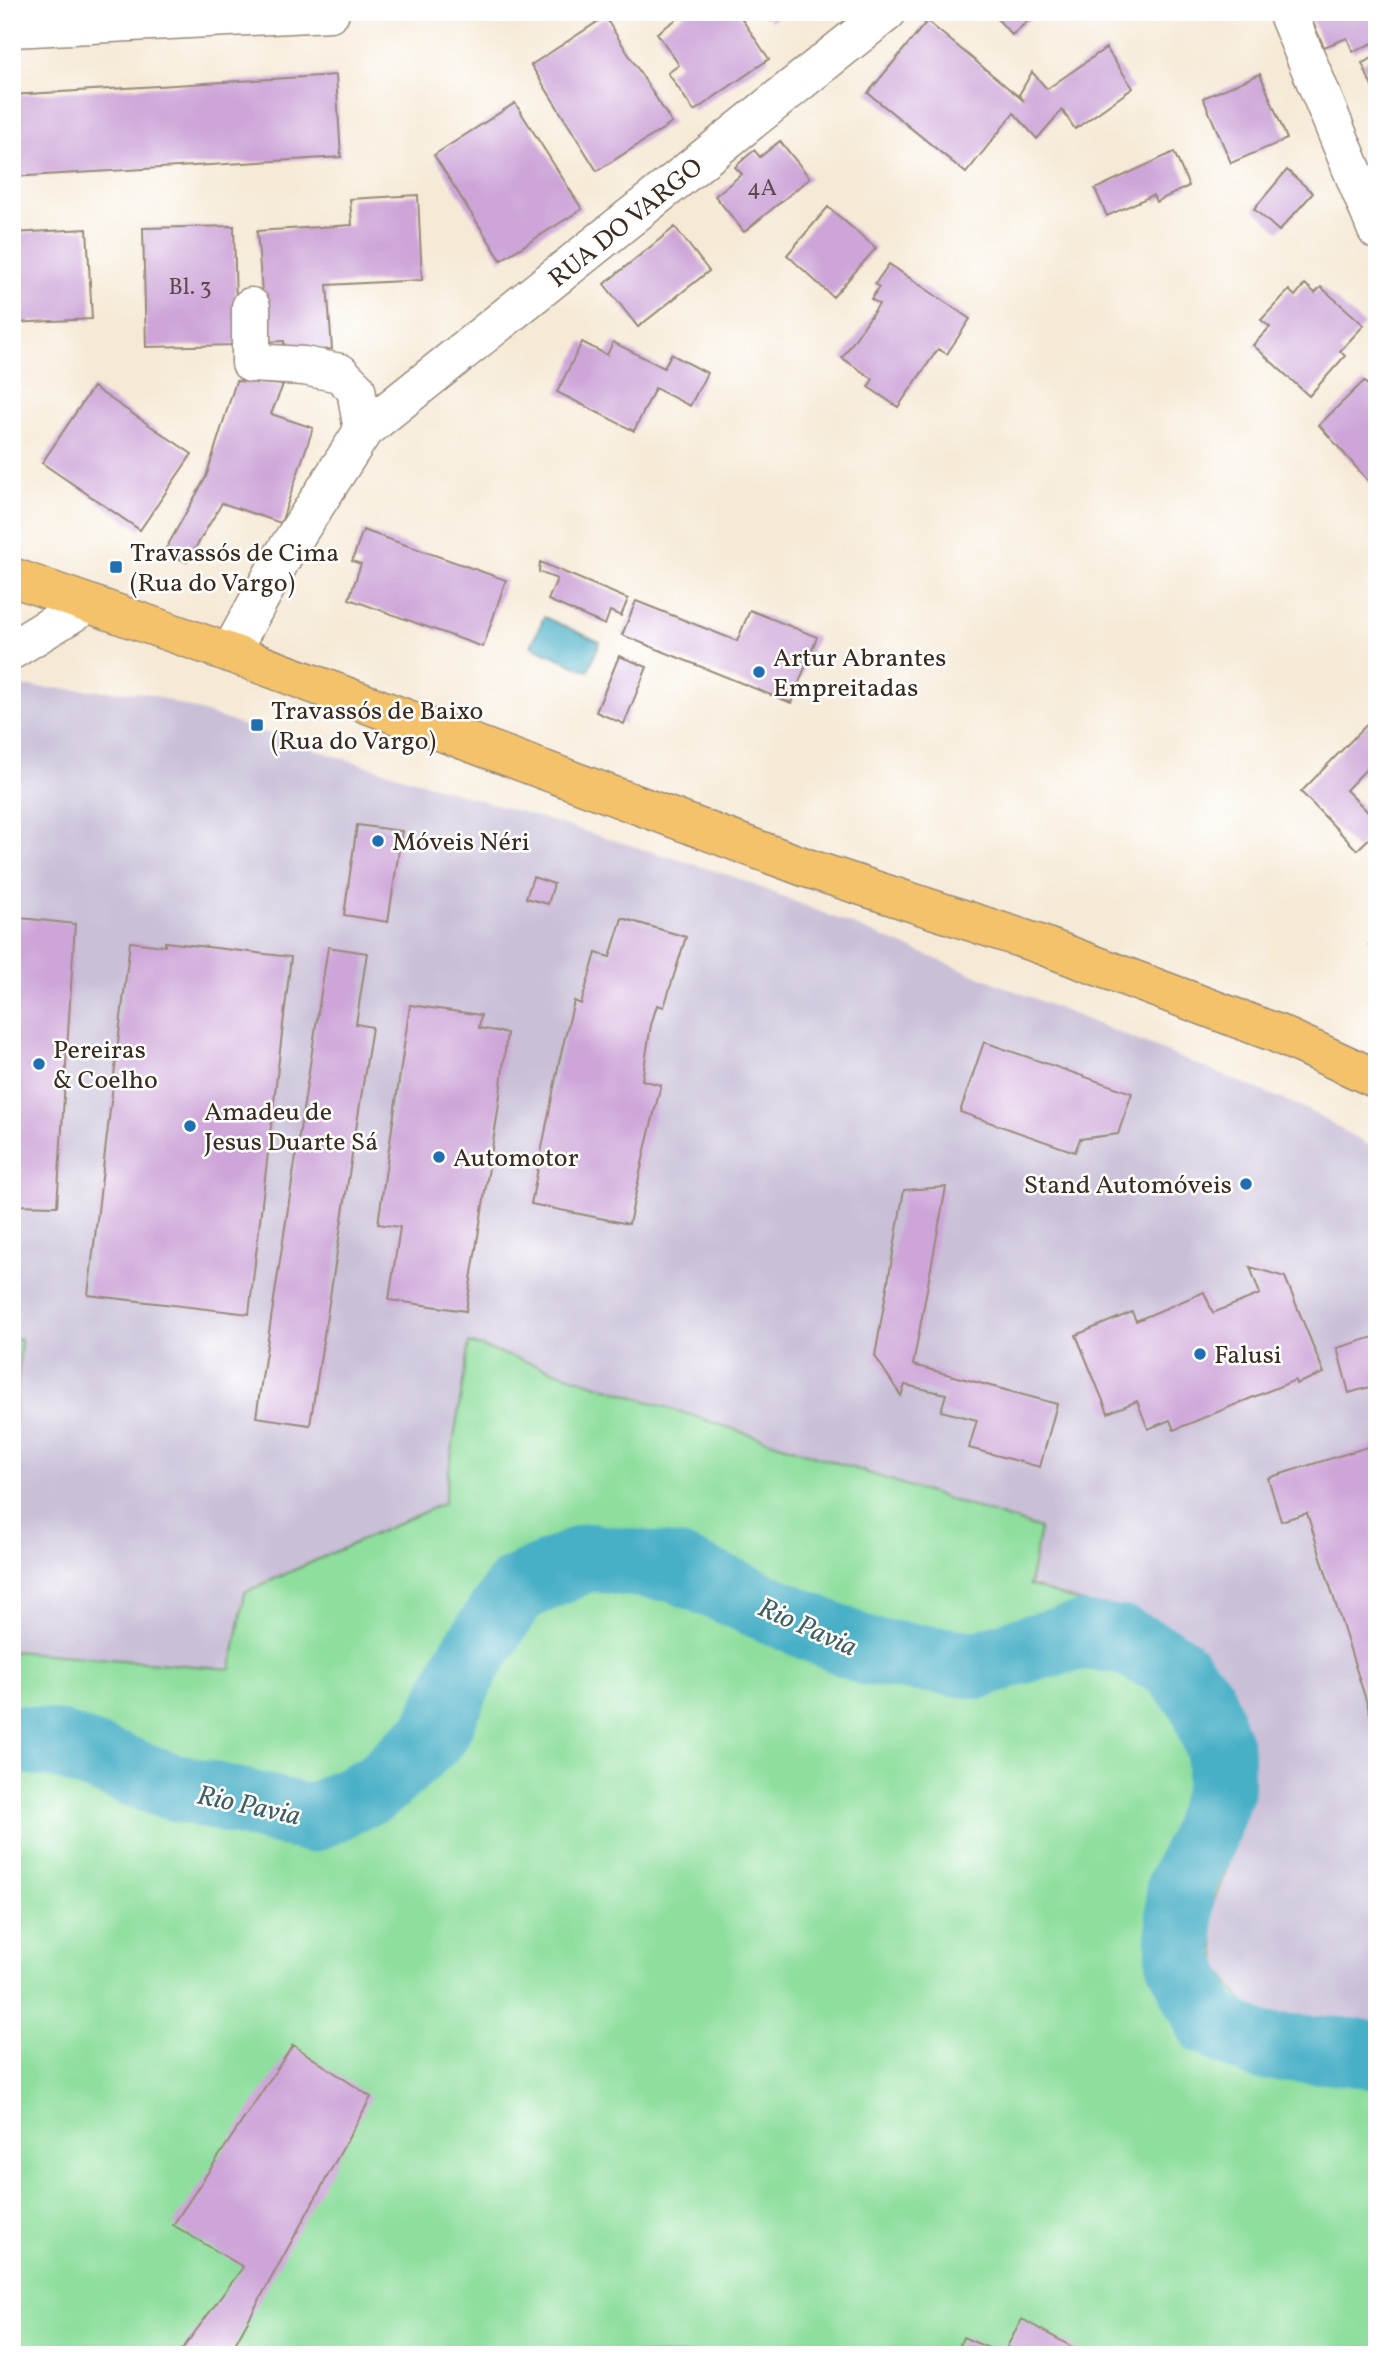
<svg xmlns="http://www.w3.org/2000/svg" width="1389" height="2367" viewBox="0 0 1389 2367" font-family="Vollkorn,serif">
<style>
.industrial{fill:#c9bfd7}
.green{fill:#8ede9d;stroke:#64845e;stroke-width:2}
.water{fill:#47afc6;stroke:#416c72;stroke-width:2}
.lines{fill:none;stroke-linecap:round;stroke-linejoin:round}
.river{stroke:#47afc6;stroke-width:68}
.building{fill:#cda5d8}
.minor-casing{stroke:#988a7a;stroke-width:41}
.tertiary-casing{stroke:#988a7a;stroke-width:41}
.primary-casing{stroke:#988a7a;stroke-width:41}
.minor{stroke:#fff;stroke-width:38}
.tertiary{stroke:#fff;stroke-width:38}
.primary{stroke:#f4c26a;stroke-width:38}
.poi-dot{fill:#1f6fb2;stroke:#fff;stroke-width:2.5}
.labels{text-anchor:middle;stroke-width:5;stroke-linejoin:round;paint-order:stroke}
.number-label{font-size:23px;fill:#60494c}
.street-label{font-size:26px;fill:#3b2a1e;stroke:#fff}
.poi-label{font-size:26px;fill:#3b2a1e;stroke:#fff;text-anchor:start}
.water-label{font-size:28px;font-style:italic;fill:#405f61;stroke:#fff}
</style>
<rect width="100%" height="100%" fill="#fff"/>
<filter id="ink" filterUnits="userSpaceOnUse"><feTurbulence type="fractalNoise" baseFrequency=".0143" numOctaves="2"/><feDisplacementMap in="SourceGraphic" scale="14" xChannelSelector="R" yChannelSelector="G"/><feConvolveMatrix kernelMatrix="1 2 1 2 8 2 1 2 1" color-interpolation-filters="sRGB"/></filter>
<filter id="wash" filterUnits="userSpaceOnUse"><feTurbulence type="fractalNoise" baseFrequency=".00686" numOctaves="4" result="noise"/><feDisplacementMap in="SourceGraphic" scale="28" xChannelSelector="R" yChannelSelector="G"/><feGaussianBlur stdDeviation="1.57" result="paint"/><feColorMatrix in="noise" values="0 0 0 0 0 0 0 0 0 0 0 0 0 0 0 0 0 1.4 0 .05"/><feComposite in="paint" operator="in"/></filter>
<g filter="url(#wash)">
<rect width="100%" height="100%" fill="#f6ead7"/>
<path class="industrial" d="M12,686L146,693L335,756L732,876L1304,1108L1377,1150V2035L1310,2027L1252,2014L1218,1969L1209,1912L1228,1866L1230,1803L1239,1751L1142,1622L1029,1585L469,1343L444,1503L245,1592L231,1669L12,1651V1457L21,1339L12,1338Z"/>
<path class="green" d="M12,1338L21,1339L12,1457Z
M469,1343L1040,1529L1029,1585L1142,1622L1199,1664L1239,1751L1230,1803L1228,1866L1209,1912L1219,1969L1252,2014L1310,2027L1377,2035V2355H12V1651L231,1669L245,1592L444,1503Z"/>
<path class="water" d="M544,617L600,642L588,671L531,646Z"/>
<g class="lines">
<path class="river" d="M12,1738L60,1745L163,1784L311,1819L377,1787L434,1735L466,1666L516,1590L588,1557L678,1569L868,1652L979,1665L1026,1649L1081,1636L1123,1640L1172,1665L1202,1700L1220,1751V1788L1200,1845L1180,1887V1961L1209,2022L1258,2046L1340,2051L1377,2055"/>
</g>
<g id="blocks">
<path class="building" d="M520,12H547V14L522,18Z
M687,12H737L769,59L694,111L668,73L679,65L657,33Z
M766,12H785L771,21Z
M991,12H1038L1012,35Z
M1308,12H1377V41L1353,52L1347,38L1324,47Z
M605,17L672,123L597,171L531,65Z
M927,21L1024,101L1019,95L1032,72L1047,89L1106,48L1133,88L1075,129L1062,110L1037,139L1014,113L966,173L868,93Z
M1377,56V99L1362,63Z
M1260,74L1287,139L1231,163L1203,98Z
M336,75L341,157L12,177V95Z
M515,103L582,209L501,260L434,155Z
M780,141L810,178L744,232L715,196L742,174L735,167L754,150L760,157Z
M1174,152L1189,186L1156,202L1153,195L1107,216L1095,189Z
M1287,170L1313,193L1279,231L1254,209Z
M418,195L422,280L327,285L332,349L285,353L284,341L266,342L257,231L352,225L350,199Z
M828,207L876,248L833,297L787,255Z
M234,226L237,345L146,347L143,228Z
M675,227L709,271L638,327L604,284Z
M87,229L92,319L12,323V233Z
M889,264L970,319L947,354L938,349L898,407L868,387L873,379L842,358L879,304L871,299L879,287L875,284Z
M1305,284L1315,293L1321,287L1364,325L1340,351L1345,356L1309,396L1253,345L1270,327L1261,320L1289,290L1295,296Z
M582,342L607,355L613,342L664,368L671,354L707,373L690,406L655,388L634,431L557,392Z
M236,381L283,385L271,414L313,428L281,523L222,503L187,562L164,552L206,477Z
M1364,381L1377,396V491L1319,425Z
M93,387L192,454L140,530L42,463Z
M363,530L506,580L483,647L349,599L361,564L352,561Z
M540,562L628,599L621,616L610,611L605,625L548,600L557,579L539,572Z
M636,601L737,641L750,610L817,637L791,703L622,635Z
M619,656L647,667L624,724L596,712Z
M1377,714V758L1346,790L1377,821V831L1357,850L1301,792Z
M357,825L402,831L388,922L344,915Z
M533,877L554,884L548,904L526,898Z
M12,917L75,924L57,1206L12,1205Z
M622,918L686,937L664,1007L657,1005L651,1025L642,1080L661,1085L645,1150L629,1224L531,1204L559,1062L574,1001L581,1004L596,953L610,957Z
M1377,937V952L1369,945Z
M130,942L165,946V942L291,957L249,1314L88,1295Z
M328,947L367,953L356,1024L372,1027L310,1425L256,1417Z
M410,1005L481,1015L479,1028L507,1033L498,1111L466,1311L389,1300L400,1227L378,1224Z
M984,1042L1132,1093L1118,1134L1080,1139L1075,1152L960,1112Z
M946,1187L913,1365L1057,1404L1040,1467L969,1448L977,1420L941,1411L946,1394L905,1385L901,1396L875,1356L904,1190Z
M1250,1267L1285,1277L1324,1373L1296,1384L1295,1380L1174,1430L1170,1420L1148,1429L1137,1401L1108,1413L1076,1335L1132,1312L1136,1321L1204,1292L1213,1313L1260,1294Z
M1377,1336V1385L1349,1393L1337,1348Z
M1377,1444V1732H1376L1307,1513L1281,1521L1268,1478Z
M293,2045L371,2097L229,2355H178L243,2267L173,2225Z
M1022,2319L1081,2352L1080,2355H956L963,2337L1003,2354Z"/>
</g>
</g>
<g filter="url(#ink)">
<use href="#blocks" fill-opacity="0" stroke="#988a7a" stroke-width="2"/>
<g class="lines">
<defs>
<path id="minor" d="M12,28L330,12
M363,431L887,12
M12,650L87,604
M230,653L284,554L363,431L356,389L340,373L304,366L251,363V307"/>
<path id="tertiary" d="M1287,12L1377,230"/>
<path id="primary" d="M12,577L230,653L807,868L1036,943L1276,1033L1377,1079"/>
</defs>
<use href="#minor" class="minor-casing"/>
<use href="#tertiary" class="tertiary-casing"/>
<use href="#primary" class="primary-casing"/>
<use href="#minor" class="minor"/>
<use href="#tertiary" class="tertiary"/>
<use href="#primary" class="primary"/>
</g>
</g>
<g class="poi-dot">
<rect x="109" y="560" width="14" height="14" rx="3.5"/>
<circle cx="759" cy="672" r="7"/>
<rect x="250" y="718" width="14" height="14" rx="3.5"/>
<circle cx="378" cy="841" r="7"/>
<circle cx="39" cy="1064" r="7"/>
<circle cx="190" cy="1126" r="7"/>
<circle cx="439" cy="1157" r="7"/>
<circle cx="1246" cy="1184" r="7"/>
<circle cx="1200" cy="1354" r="7"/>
</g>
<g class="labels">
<g class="number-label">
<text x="762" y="195">4A</text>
<text x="190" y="294">Bl. 3</text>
</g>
<g class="street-label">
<text transform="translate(625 222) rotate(-39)" y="9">RUA DO VARGO</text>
</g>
<g class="poi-label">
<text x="130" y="561">Travassós de Cima<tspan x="130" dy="30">(Rua do Vargo)</tspan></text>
<text x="773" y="666">Artur Abrantes<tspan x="773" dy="30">Empreitadas</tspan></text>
<text x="271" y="719">Travassós de Baixo<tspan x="271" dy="30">(Rua do Vargo)</tspan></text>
<text x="392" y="850">Móveis Néri</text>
<text x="53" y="1058">Pereiras<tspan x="53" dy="30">&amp; Coelho</tspan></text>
<text x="204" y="1120">Amadeu de<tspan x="204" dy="30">Jesus Duarte Sá</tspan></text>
<text x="453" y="1166">Automotor</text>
<text x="1232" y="1193" text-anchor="end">Stand Automóveis</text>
<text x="1214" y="1363">Falusi</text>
</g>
<g class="water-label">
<text transform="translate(808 1626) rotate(24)" y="10">Rio Pavia</text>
<text transform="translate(249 1804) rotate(12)" y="10">Rio Pavia</text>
</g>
</g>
<rect width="1389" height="2367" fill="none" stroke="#fff" stroke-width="42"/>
</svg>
